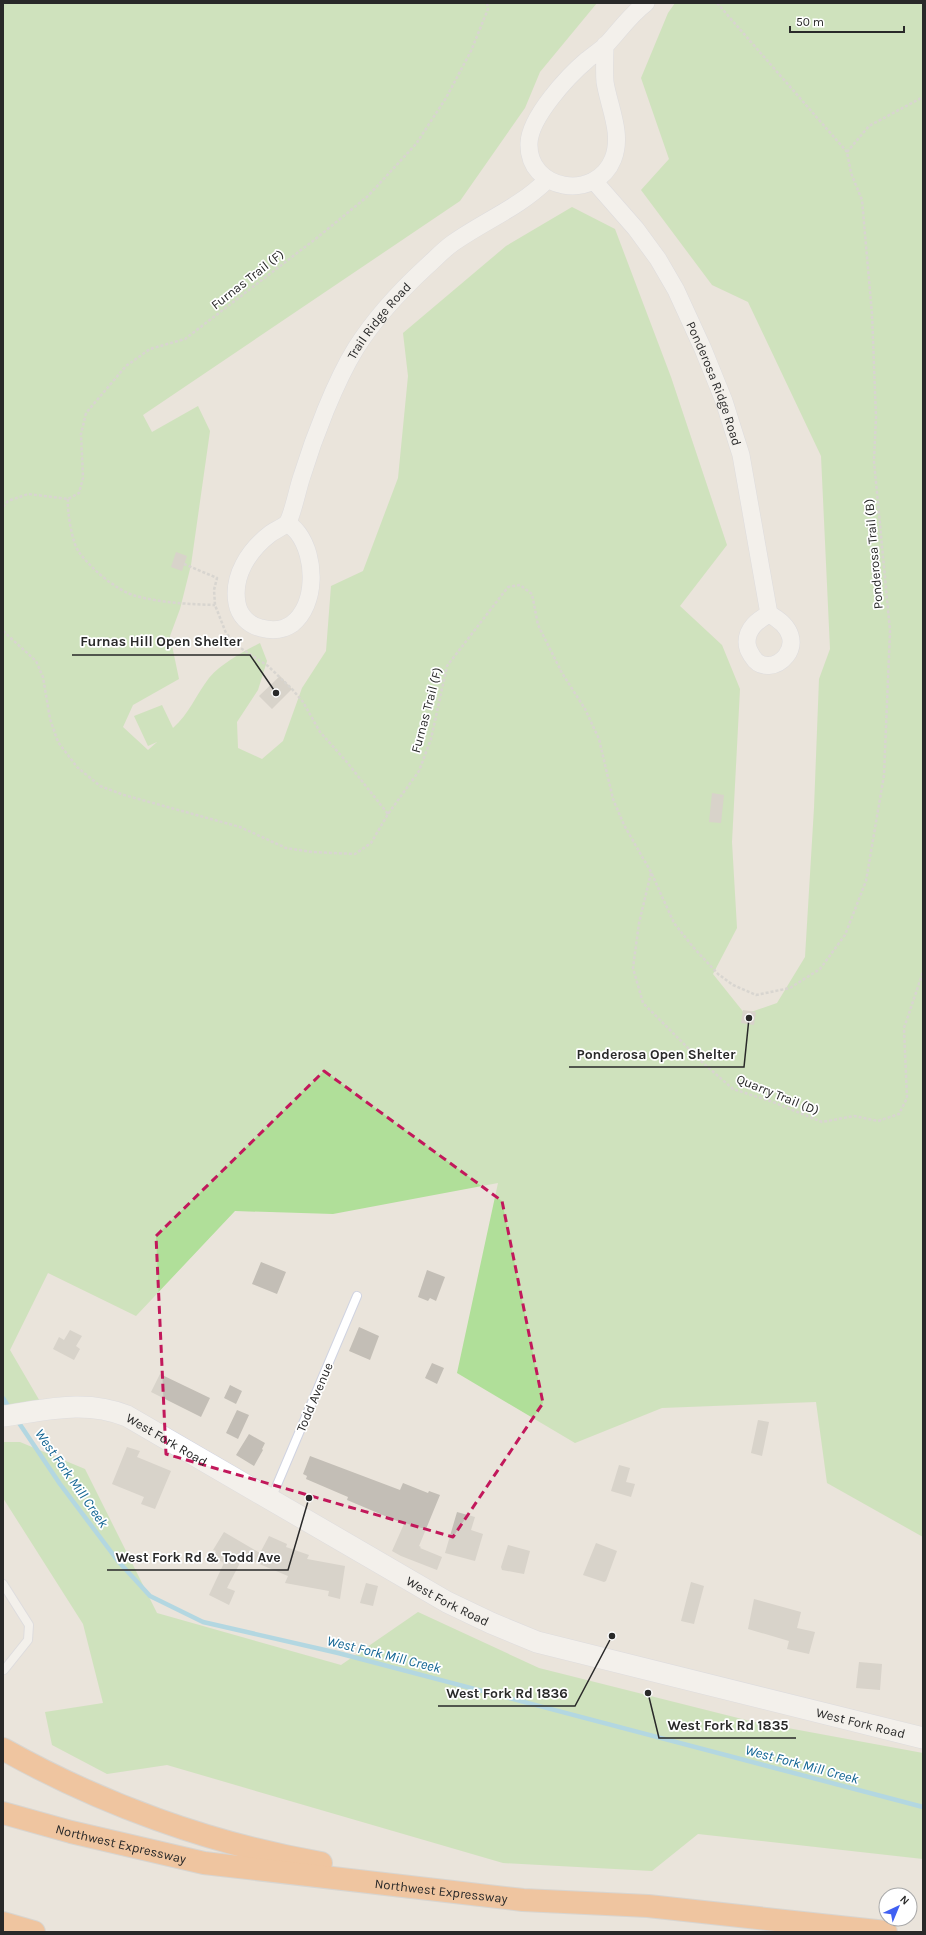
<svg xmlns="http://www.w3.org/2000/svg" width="926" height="1935" viewBox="0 0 926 1935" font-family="Karla,sans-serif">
  <rect width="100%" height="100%" fill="#eae4db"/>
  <path fill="#b0df99" d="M 3,3 L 597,3 L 540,72 L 525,108 L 460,201 L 143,415 L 152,432 L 198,406 L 210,431 L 191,565 L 180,609 L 170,636 L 179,679 L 133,705 L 123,727 L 148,750 L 157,742 L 148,746 L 134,716 L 162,705 L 173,728 C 189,714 196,695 209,678 C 222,663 243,652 260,643 L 267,661 L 258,690 L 237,722 L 238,748 L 262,759 L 283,741 L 302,688 L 326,651 L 331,586 L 363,571 L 398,478 L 408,376 L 403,333 L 506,246 L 572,207 L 615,229 L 671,377 L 727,545 L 680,606 L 722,645 L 740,689 L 732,842 L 737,928 L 713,974 L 745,1014 L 777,1003 L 805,957 L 814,808 L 819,679 L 830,649 L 821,456 L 748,302 L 712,285 L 641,190 L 669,159 L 641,78 L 668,13 L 675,3 L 923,3 L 923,1537 L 827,1483 L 816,1402 L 662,1408 L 575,1443 L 457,1373 L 498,1183 L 333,1214 L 235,1211 L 136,1316 L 48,1273 L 10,1350 L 45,1410 L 3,1416 Z
    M 3,1442 L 20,1442 L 85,1469 L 157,1613 L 341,1665 L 418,1612 L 539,1668 L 750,1721 L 923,1753 L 923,1859 L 698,1834 L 652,1871 L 503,1863 L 167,1765 L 107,1774 L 52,1745 L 45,1712 L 103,1703 L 83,1624 L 3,1498 Z"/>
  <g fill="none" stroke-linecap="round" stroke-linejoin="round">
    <path stroke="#71c8e9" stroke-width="4.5" d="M 3,1398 L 10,1409
      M 17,1420 L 60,1484 L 118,1561 L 150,1596 L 203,1622 L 338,1653 L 923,1807"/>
  </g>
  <path fill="#c3beb6" d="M 176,552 L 187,556 L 182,571 L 171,567 Z
    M 280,676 L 292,689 L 272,709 L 259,696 Z
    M 712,793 L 724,795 L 721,823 L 709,822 Z
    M 743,1010 L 756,1012 L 754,1025 L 741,1023 Z
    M 261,1262 L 286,1272 L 277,1294 L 252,1284 Z
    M 427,1270 L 445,1277 L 436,1301 L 430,1298 L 428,1301 L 418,1297 Z
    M 359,1327 L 379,1336 L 370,1360 L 349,1351 Z
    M 70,1330 L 82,1336 L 76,1346 L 80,1349 L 74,1360 L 53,1349 L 59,1337 L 64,1340 Z
    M 432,1363 L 444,1368 L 437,1384 L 425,1378 Z
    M 160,1374 L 210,1398 L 201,1417 L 151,1392 Z
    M 230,1385 L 242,1391 L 236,1404 L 224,1398 Z
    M 237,1410 L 249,1415 L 238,1439 L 226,1433 Z
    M 758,1420 L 769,1422 L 762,1456 L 751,1453 Z
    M 249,1434 L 265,1443 L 262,1449 L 263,1450 L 254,1466 L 236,1455 Z
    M 127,1447 L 140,1451 L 137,1457 L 171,1471 L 155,1509 L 141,1504 L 144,1497 L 112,1484 Z
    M 310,1456 L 400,1490 L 403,1483 L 428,1493 L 429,1491 L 440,1495 L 419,1546 L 421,1547 L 420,1548 L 442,1557 L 437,1570 L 401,1556 L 392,1551 L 404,1524 L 347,1500 L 348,1497 L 306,1479 L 307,1476 L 303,1474 Z
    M 619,1465 L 630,1468 L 626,1482 L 635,1484 L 631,1497 L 611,1491 Z
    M 457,1512 L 475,1517 L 471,1530 L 483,1534 L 475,1561 L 445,1553 Z
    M 224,1532 L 260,1553 L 269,1536 L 287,1544 L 286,1547 L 309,1555 L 307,1559 L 345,1566 L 340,1599 L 328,1596 L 329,1591 L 285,1583 L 288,1576 L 243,1557 L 227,1588 L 235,1591 L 229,1605 L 209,1595 L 224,1563 L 213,1557 L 216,1551 L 213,1550 Z
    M 596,1543 L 617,1551 L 606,1581 L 604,1582 L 583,1575 Z
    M 508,1545 L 530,1551 L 524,1574 L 502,1570 L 501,1567 Z
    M 691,1582 L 704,1586 L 694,1624 L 681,1621 Z
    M 366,1583 L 378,1586 L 373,1606 L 360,1603 Z
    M 754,1599 L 801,1612 L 797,1628 L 815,1632 L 809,1654 L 787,1649 L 789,1641 L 748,1629 Z
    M 859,1662 L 882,1664 L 880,1690 L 856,1688 Z"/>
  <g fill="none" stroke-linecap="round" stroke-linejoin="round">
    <g stroke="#d0d3e1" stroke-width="10">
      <path id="service" d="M 271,1499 L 357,1296
        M 3,1584 L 29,1625 L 28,1640 L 4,1670"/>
    </g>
    <g stroke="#d0d3e1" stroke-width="18">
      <g id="minor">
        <path d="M 605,45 C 605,57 604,70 605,82 C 609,107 623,134 613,159 C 596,202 527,191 529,143 C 530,117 568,76 587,60 C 593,55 601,50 606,45 C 620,30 630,15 646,3"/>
        <path id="s1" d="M 594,181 L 636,229 L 658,259 L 676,290 L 703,349 L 724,401 L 741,455 L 769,614"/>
        <path id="s2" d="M 288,523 C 291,526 295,529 298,533 C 316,557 317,604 292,624 C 282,631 272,631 261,628 C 248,625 239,615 237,603 C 232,576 249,550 270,534 C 275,530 284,527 288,522 C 293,513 298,487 302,476 C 314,437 335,382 356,348 C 375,318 400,291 426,267 C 435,259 443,250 453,243 C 484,221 520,207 547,180"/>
        <path d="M 769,614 C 820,641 769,685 752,656 C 749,651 747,648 747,642 C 747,628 758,620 769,614 Z"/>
      </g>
    </g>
    <g stroke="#d0d3e1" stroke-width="22">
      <g id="tertiary">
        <path id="s3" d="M 3,1416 C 46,1410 85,1399 127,1416 L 447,1602 L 491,1623 L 537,1642 L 923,1738"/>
      </g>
    </g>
    <g stroke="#c3c3c3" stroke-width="24">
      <g id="motorway">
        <path d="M 3,1749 C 101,1804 211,1844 321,1863"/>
        <path id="s4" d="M 3,1813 L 71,1832 L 204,1863 L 523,1900 L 648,1906 L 886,1932"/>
        <path d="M 3,1923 L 34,1932"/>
      </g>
    </g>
    <path stroke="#c3c3c3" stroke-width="2.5" stroke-dasharray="3 2" stroke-linecap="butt" d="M 717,3 L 847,152
      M 68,499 C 67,511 72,543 79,552 C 90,568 117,591 136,596 C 162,603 188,604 215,605
      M 3,507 L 8,501 L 28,494 L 68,499 L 79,493 L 83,478 L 81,434 L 86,413 L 126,366 L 150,349 L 185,339 L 318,237 L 368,196 L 416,144 L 446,98 L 471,51 L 488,9 L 487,3
      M 184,564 L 217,578 L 214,590 L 215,605 L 226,633 L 236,645 L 268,666 L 292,689 L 303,702 L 320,732 L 346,761 L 388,814
      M 3,631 L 36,661 L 43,677 L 50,719 L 58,742 L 77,767 L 100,786 L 124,795 L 240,827 L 286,848 L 312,852 L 355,854 L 371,843 L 388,814 L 419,771 L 431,739 L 447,666 L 508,587 L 520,585 L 532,594 L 538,625 L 562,673 L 585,709 L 599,739 L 613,799 L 624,825 L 651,872 L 674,923 L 693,947 L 718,974 L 733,985 L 756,995 L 790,988 L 820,969 L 845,935 L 866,881 L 884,775 L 890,631 L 874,461 L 876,417 L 872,314 L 862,200 L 851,173 L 847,152 L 869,126 L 923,97
      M 651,873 L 639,923 L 633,968 L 643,1003 L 703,1063 L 733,1089 L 773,1102 L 822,1122 L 854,1116 L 878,1121 L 899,1114 L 907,1098 L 904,1028 L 923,972"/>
    <use href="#service" stroke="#fff" stroke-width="8"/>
    <use href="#minor" stroke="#fff" stroke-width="17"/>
    <use href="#tertiary" stroke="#fff" stroke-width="21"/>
    <use href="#motorway" stroke="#f79f59" stroke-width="22"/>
  </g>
  <path d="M0 0H926V1935H0ZM 324,1071 L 502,1201 L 543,1403 L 453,1537 L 166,1454 L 156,1236 Z" fill="#eae4db" fill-opacity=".55" fill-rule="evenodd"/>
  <path fill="none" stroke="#c2185b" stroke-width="3" stroke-dasharray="8 5" stroke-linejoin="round" d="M 324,1071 L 502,1201 L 543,1403 L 453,1537 L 166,1454 L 156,1236 Z"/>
  <g text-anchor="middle" stroke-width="3.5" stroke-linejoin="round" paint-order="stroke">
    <g font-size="13" fill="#292929" stroke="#fff">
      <text transform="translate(247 279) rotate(-38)" y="5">Furnas Trail (F)</text>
      <text dy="5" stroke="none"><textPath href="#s2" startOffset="507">Trail Ridge Road</textPath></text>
      <text dy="5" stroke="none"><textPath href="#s1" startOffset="238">Ponderosa Ridge Road</textPath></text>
      <text transform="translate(873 554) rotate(-95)" y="5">Ponderosa Trail (B)</text>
      <text transform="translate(426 710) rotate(-75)" y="5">Furnas Trail (F)</text>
      <text transform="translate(778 1094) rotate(22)" y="5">Quarry Trail (D)</text>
      <text transform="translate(314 1397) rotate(-67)" y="5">Todd Avenue</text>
      <text dy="5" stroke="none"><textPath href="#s3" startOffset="172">West Fork Road</textPath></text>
      <text dy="5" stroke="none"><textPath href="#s3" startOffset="496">West Fork Road</textPath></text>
      <text dy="5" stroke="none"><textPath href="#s3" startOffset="928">West Fork Road</textPath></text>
      <text dy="5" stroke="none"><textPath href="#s4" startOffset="122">Northwest Expressway</textPath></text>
      <text dy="5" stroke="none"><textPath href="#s4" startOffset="446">Northwest Expressway</textPath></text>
    </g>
    <g font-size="14" font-style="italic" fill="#136593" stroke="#fff">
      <text transform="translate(72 1478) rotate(55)" y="5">West Fork Mill Creek</text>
      <text transform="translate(384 1654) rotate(14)" y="5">West Fork Mill Creek</text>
      <text transform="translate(802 1764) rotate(15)" y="5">West Fork Mill Creek</text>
    </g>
  </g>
  <path fill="none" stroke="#292929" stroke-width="1.5" d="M276 693L250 655H72M749 1018L744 1067H569M309 1498L288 1570H107M612 1636L575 1706H438M648 1693L659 1738H796"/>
  <g fill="#292929" stroke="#fff" stroke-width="1.5">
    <circle cx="276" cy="693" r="4"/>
    <circle cx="749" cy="1018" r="4"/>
    <circle cx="309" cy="1498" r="4"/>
    <circle cx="612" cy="1636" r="4"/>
    <circle cx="648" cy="1693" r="4"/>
  </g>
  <g font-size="14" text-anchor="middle" font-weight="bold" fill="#292929" stroke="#fff" stroke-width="3.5" stroke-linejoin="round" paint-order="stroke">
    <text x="161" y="646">Furnas Hill Open Shelter</text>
    <text x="656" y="1059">Ponderosa Open Shelter</text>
    <text x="198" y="1562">West Fork Rd &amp; Todd Ave</text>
    <text x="507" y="1698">West Fork Rd 1836</text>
    <text x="728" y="1730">West Fork Rd 1835</text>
  </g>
  <rect width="926" height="1935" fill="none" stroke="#292929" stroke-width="8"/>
  <g transform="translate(898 1907) rotate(44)"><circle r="19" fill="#ffffff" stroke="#a9a9a9"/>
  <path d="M0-3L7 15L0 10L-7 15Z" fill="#4060f2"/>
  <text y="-6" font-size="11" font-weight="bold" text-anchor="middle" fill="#292929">N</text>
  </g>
  <path d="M790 26v6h114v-6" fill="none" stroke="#292929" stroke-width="2"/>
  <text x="796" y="26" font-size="12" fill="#292929" stroke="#ffffff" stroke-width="3" paint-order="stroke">50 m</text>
</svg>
